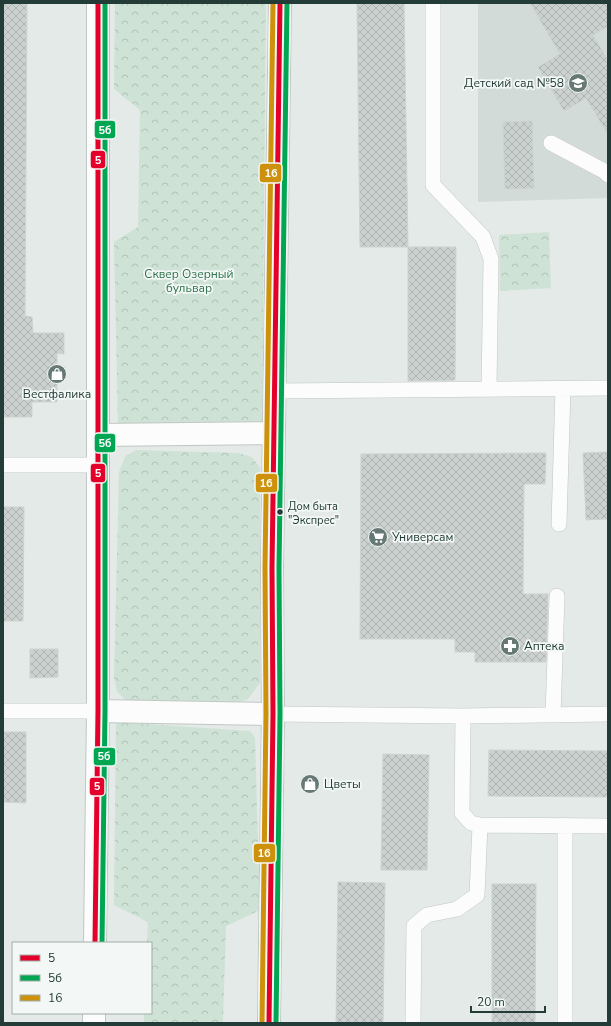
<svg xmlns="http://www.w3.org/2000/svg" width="611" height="1026" viewBox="0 0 611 1026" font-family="'Nunito Sans',sans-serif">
  <defs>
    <pattern id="forest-crowns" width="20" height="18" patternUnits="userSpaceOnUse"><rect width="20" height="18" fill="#cee2d5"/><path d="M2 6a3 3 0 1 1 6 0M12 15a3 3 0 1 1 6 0" fill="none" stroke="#b1c3b7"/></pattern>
    <pattern id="building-cross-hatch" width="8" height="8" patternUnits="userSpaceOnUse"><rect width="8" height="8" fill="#cbd1cf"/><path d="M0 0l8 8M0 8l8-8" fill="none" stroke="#aeb4b2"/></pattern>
  </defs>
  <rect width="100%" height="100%" fill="#e4eae7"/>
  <path fill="#d2dbd7" d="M 478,3 L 608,3 L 608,198 L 478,202 Z"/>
  <path fill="url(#forest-crowns)" d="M 115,3 L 266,3 L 262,421 L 118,425 L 114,242 L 138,227 L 140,110 L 114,89 Z
    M 549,232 L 551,288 L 500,291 L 499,235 Z
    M 136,450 L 238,453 L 252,457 L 260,468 L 260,683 L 247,700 L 232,703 L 127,701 L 117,692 L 114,678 L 119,472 L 125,457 Z
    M 116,722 L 250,731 L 255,738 L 260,910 L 226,926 L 223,1023 L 144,1023 L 144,1013 L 151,1013 L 151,943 L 147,943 L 148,922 L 114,905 Z"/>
  <path fill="url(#building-cross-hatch)" stroke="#cdd3d0" d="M 3,3 L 27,3 L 25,316 L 32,317 L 33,333 L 64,333 L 64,354 L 57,353 L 57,402 L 32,402 L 32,417 L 3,417 Z
    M 357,3 L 404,3 L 408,247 L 360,247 Z
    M 530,3 L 608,3 L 608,26 L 593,35 L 608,60 L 608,135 L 586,98 L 564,111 L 538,67 L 560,54 Z
    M 532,121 L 534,188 L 505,189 L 503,122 Z
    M 408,247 L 456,247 L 455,380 L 408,381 Z
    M 608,452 L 608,519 L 586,520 L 583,453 Z
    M 546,453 L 545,484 L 524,484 L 523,594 L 548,594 L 546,662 L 475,662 L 475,652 L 455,652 L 455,639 L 360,639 L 361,454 Z
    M 3,507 L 24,507 L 23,621 L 3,621 Z
    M 30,649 L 58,649 L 58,677 L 30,678 Z
    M 3,732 L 26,732 L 26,803 L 3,802 Z
    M 489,750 L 608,751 L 608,797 L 488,796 Z
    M 383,754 L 429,755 L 427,870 L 381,870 Z
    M 338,882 L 385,883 L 383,1023 L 336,1023 Z
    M 492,884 L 536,884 L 535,1023 L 492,1023 Z"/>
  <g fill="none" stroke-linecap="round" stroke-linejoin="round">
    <g stroke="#c1c7c4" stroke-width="16">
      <path id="service" d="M 433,3 L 433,185 L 483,237 L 491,259 L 489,388
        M 551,143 L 604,171 L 608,175
        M 274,391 L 608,388
        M 3,465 L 98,465
        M 559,524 L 563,389
        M 3,711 L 98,711
        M 273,714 L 463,716 L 462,813 L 471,823 L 480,825 L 608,826
        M 553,715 L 557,596
        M 463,716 L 608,714
        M 413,1023 L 414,926 L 427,915 L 457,909 L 477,895 L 480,825
        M 565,1023 L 565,825"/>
    </g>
    <g stroke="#c1c7c4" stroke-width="24">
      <path id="tertiary" d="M 98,435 L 274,433
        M 98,711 L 273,714
        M 95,943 L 98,711 L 98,3
        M 94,1023 L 94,1013
        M 269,1023 L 273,714 L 272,568 L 280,3"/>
    </g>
    <use href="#service" stroke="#fbfcfb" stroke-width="15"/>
    <use href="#tertiary" stroke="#fbfcfb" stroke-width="22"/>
    <g stroke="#f3f8f6" stroke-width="8">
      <path id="bus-1" d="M 95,943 L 98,711 L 98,3
        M 269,1023 L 273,714 L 272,568 L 280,3"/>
    </g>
    <g stroke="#f3f8f6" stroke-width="8">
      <path id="bus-2" d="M 102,943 L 105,711 L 105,3
        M 276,1023 L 280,714 L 279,568 L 287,3"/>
    </g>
    <g stroke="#f3f8f6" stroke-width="8">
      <path id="bus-3" d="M 262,1023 L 266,714 L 265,568 L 273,3"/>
    </g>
    <use href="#bus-1" stroke="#e4002b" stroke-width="5"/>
    <use href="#bus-2" stroke="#00a651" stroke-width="5"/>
    <use href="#bus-3" stroke="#cd910b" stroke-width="5"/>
  </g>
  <defs>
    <g id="school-disc" transform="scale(1)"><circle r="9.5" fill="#677975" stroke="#f3f8f6"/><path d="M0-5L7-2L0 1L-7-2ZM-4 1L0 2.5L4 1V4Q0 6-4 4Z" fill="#fff"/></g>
    <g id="shop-disc" transform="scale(1)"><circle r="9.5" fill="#677975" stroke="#f3f8f6"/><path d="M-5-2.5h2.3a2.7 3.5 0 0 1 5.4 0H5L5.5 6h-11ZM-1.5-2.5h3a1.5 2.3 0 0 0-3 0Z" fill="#fff"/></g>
    <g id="supermarket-disc" transform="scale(1)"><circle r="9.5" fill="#677975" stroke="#f3f8f6"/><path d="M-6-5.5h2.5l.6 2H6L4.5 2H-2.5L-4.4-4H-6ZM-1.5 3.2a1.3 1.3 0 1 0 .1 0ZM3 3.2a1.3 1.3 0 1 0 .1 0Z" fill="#fff"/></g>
    <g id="pharmacy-disc" transform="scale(1)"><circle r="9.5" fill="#677975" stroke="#f3f8f6"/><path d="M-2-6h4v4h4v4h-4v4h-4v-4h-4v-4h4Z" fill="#fff"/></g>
  </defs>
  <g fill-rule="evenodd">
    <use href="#school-disc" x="578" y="83"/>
    <use href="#shop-disc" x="57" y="374"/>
    <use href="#supermarket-disc" x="378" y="537"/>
    <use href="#pharmacy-disc" x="510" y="646"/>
    <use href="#shop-disc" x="310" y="784"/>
  </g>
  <circle fill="#233c37" stroke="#f3f8f6" stroke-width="1.5" cx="280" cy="512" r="3.5"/>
  <g text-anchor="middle" stroke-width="3.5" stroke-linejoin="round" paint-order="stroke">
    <g font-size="11" fill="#233c37" stroke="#f3f8f6" text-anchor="start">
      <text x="288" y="510">Дом быта<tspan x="288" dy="14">"Экспрес"</tspan></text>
    </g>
    <g font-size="12" fill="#233c37" stroke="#f3f8f6" text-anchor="start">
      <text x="564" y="87" text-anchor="end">Детский сад №58</text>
      <text x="57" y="398" text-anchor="middle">Вестфалика</text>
      <text x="392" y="541">Универсам</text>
      <text x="524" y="650">Аптека</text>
      <text x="324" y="788">Цветы</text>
    </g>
    <g font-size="12" fill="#2e724b" stroke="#f3f8f6">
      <text x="189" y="278">Сквер Озерный<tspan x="189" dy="14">бульвар</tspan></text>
    </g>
  </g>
  <g stroke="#f3f8f6" stroke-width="1.5">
    <rect x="94" y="120" width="22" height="19" rx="4" fill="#00a651"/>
    <rect x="90" y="150" width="16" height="19" rx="4" fill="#e4002b"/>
    <rect x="259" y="163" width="23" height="20" rx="4" fill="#cd910b"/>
    <rect x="94" y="433" width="22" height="20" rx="4" fill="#00a651"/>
    <rect x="90" y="463" width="16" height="20" rx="4" fill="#e4002b"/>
    <rect x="255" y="473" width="23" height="20" rx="4" fill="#cd910b"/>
    <rect x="93" y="747" width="23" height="19" rx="4" fill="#00a651"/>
    <rect x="89" y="777" width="16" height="19" rx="4" fill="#e4002b"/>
    <rect x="253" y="843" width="23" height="20" rx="4" fill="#cd910b"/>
  </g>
  <g font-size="11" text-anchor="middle" font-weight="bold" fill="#fff">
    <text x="105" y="134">5б</text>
    <text x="98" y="164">5</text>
    <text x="271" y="177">16</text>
    <text x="105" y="447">5б</text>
    <text x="98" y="477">5</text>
    <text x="266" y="487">16</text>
    <text x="104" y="760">5б</text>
    <text x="97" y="790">5</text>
    <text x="264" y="857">16</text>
  </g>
  <rect width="611" height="1026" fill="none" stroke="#233c37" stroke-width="8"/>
  <rect x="12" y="942" width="140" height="72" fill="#f3f8f6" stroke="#a0adaa"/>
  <rect x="20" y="955" width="20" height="6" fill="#e4002b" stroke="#a0adaa"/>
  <text x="48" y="962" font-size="12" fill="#233c37">5</text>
  <rect x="20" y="975" width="20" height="6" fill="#00a651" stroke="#a0adaa"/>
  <text x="48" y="982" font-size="12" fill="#233c37">5б</text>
  <rect x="20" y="995" width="20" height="6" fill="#cd910b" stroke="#a0adaa"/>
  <text x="48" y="1002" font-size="12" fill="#233c37">16</text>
  <path d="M471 1006v6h74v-6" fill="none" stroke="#233c37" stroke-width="2"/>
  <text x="477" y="1006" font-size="12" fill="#233c37" stroke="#f3f8f6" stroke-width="3" paint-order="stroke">20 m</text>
</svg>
